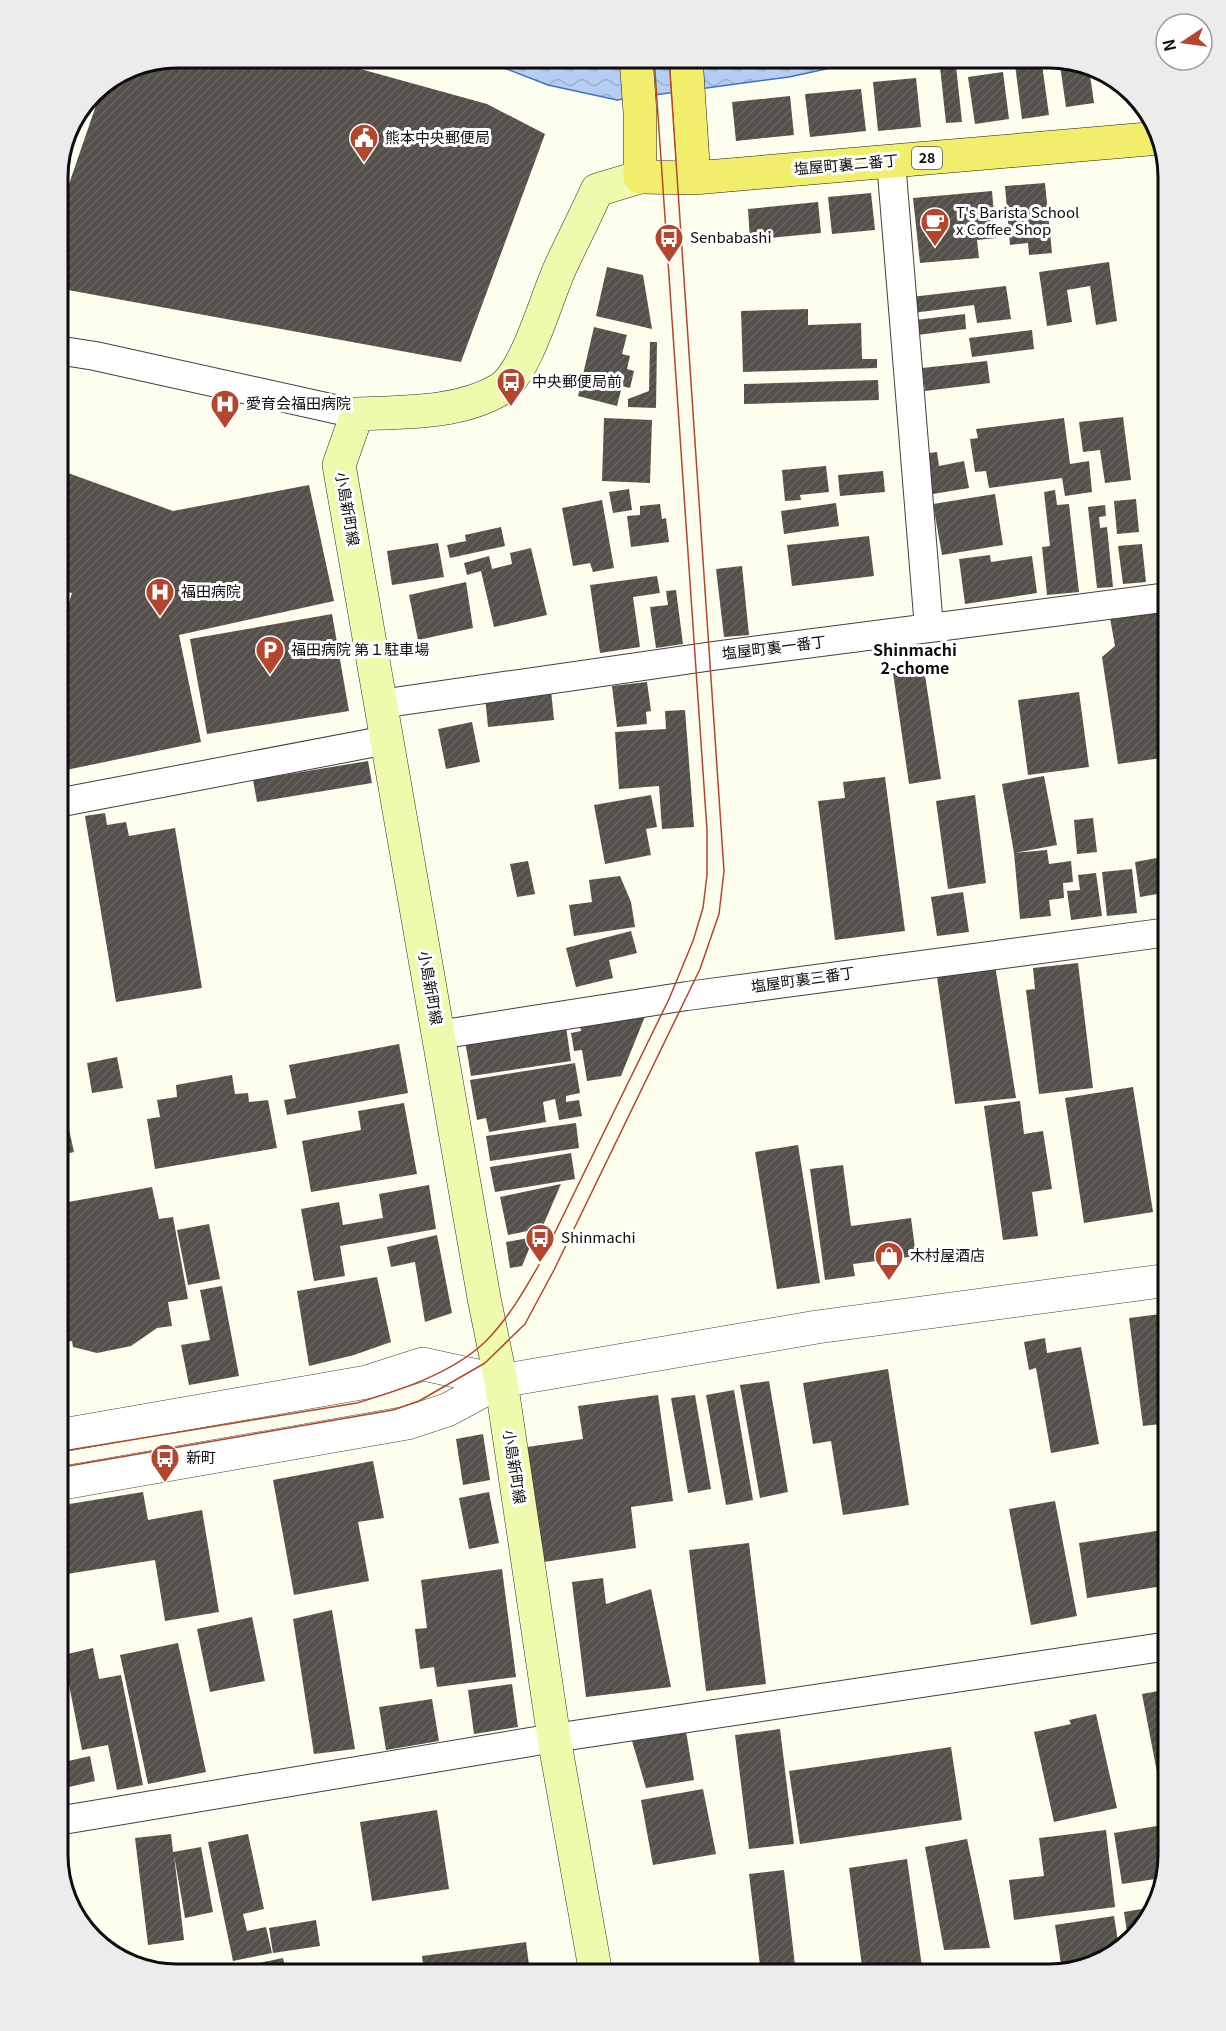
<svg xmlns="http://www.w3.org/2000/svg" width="1226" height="2031" viewBox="0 0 1226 2031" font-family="Georgia,'Noto Sans JP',serif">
  <defs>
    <pattern id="water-waves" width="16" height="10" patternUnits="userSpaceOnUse" patternTransform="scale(1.5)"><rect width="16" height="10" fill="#b5cdf2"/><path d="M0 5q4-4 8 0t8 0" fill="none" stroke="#9aafce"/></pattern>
    <pattern id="building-hatch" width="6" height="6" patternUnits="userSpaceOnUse" patternTransform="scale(1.5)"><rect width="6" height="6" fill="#55504a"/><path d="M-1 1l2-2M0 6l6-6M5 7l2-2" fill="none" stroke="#686460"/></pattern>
  </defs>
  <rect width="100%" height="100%" fill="#fdfeed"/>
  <path fill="url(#water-waves)" stroke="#4171c5" stroke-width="1.5" d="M 476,57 L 881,57 L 789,77 L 617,100 L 548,85 Z"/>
  <path fill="url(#building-hatch)" d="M 177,57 L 317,57 L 487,104 L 545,134 L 461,362 L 57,288 L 57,219 L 103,85 L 131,66 Z
    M 1014,57 L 1041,57 L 1049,115 L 1022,119 Z
    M 1059,58 L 1089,68 L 1094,103 L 1066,107 Z
    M 956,66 L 962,122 L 946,123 L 940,67 Z
    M 1003,72 L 1009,119 L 975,124 L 968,77 Z
    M 916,78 L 921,127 L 878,131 L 873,82 Z
    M 861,89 L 866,131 L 810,137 L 805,94 Z
    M 790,96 L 794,135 L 736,141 L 732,102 Z
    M 1045,183 L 1052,253 L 1029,255 L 1028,243 L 1010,245 L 1005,186 Z
    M 992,191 L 996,238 L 977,240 L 979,258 L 920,263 L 913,198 Z
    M 871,193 L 875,230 L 832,234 L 828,197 Z
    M 818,202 L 821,233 L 750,240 L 748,209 Z
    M 1109,262 L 1117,321 L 1096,325 L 1090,286 L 1067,290 L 1072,322 L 1047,326 L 1039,272 Z
    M 607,267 L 643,275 L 652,329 L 596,316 Z
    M 1006,286 L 1011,319 L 977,323 L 974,305 L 913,313 L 911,297 Z
    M 808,309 L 808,325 L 861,323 L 862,359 L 877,359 L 877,368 L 743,372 L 741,311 Z
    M 965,314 L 966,329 L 917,335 L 915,320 Z
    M 594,327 L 627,335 L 622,354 L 630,356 L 627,369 L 634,371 L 630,388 L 622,386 L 617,406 L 578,396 Z
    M 1032,330 L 1034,349 L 972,357 L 969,338 Z
    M 650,342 L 657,342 L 656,408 L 628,407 L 628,399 L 649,391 Z
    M 987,361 L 990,383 L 925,391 L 922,368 Z
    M 878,380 L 879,400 L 744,404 L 744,384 Z
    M 1123,417 L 1131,480 L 1105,483 L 1100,450 L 1083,452 L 1079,422 Z
    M 604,418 L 652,420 L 650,483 L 602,481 Z
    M 1064,418 L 1070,464 L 1089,461 L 1092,492 L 1065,496 L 1062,478 L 989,488 L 986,471 L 975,472 L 970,439 L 978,438 L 976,429 Z
    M 937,452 L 939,466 L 964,461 L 969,488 L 933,494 L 929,472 L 921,454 Z
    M 826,466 L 829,492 L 800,495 L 801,500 L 785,501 L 782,470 Z
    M 57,469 L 173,511 L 309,485 L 334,601 L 179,635 L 201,742 L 66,770 L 57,718 L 57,640 L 72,593 L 57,590 Z
    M 883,471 L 885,492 L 840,496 L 838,475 Z
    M 629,489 L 632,510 L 613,513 L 609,492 Z
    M 1055,490 L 1057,505 L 1069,504 L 1079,592 L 1047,595 L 1042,547 L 1050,546 L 1044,492 Z
    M 995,494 L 1003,545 L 942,555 L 933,504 Z
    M 1136,499 L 1139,532 L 1117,534 L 1114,501 Z
    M 602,500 L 614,568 L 593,572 L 590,563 L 573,566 L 562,508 Z
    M 836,503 L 839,526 L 784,534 L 781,511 Z
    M 660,504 L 662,519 L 666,518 L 669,542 L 631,547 L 627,516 L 640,515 L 640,506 Z
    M 1105,505 L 1106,516 L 1099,517 L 1100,528 L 1107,527 L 1113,587 L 1097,588 L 1088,507 Z
    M 501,527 L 505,546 L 450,558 L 447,545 L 466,541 L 465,535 Z
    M 869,536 L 874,576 L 792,586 L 787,545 Z
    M 438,543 L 444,577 L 392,585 L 387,551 Z
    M 1142,544 L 1146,582 L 1123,584 L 1118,546 Z
    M 531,548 L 547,615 L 494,627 L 481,571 L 467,575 L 464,563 L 489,556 L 492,569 L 512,564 L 510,553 Z
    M 990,555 L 991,562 L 1032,556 L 1037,593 L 965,604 L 959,559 Z
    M 742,566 L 749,635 L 724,637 L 716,569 Z
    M 657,576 L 660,593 L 633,597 L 640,647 L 600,653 L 590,585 Z
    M 466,582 L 473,628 L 418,640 L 409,595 Z
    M 676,590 L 683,644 L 656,648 L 650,607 L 668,605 L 666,591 Z
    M 1167,610 L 1169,757 L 1118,764 L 1102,657 L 1115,646 L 1110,618 Z
    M 332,614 L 349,711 L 207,734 L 190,639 Z
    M 924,669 L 941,779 L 909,784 L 893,673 Z
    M 647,682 L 651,711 L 646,712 L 647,724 L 617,727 L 612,686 Z
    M 551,690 L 554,720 L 488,727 L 485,697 Z
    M 1079,692 L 1089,767 L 1028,775 L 1018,700 Z
    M 685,710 L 694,827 L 662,829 L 659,786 L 619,789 L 615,732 L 666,729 L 665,711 Z
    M 472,722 L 480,762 L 446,769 L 438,729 Z
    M 368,761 L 372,783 L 257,802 L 253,780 Z
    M 1044,776 L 1057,845 L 1014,853 L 1002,784 Z
    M 885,777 L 905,931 L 835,940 L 818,801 L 845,798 L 843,782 Z
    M 651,795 L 657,827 L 646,829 L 651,855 L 605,864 L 594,805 Z
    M 975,795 L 986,883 L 948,889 L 936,801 Z
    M 105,813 L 107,825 L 126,822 L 129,836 L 175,828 L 202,988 L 116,1002 L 85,816 Z
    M 1093,818 L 1097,852 L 1077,854 L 1074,820 Z
    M 1169,847 L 1169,899 L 1164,900 L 1163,893 L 1140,897 L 1135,862 L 1162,857 L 1161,848 Z
    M 1047,850 L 1049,864 L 1071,861 L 1073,882 L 1063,883 L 1064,898 L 1049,900 L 1051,916 L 1020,919 L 1014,853 Z
    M 528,861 L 535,894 L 517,897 L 510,864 Z
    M 1132,869 L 1137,913 L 1107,916 L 1102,872 Z
    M 1096,873 L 1102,916 L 1071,920 L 1067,891 L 1080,890 L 1078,875 Z
    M 620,876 L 631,902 L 635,927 L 574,936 L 569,905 L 592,902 L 589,880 Z
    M 963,892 L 969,932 L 937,936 L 931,897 Z
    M 631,931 L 637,953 L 609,960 L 613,978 L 576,987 L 566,948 Z
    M 1078,963 L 1093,1088 L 1039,1094 L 1026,990 L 1035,989 L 1033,968 Z
    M 995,965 L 1016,1098 L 955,1104 L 937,977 Z
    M 648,1009 L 621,1076 L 587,1081 L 582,1050 L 574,1051 L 571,1033 L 581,1031 L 579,1020 Z
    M 565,1020 L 571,1061 L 471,1076 L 464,1035 Z
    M 399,1044 L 408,1093 L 287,1115 L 284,1100 L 296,1098 L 289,1065 Z
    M 117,1057 L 123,1088 L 92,1093 L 87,1063 Z
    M 575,1063 L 580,1093 L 566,1096 L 566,1102 L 579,1100 L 582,1116 L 559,1120 L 555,1099 L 543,1102 L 546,1122 L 489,1132 L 486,1118 L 477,1120 L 470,1080 Z
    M 232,1075 L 235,1094 L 248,1093 L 249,1102 L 268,1100 L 277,1148 L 155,1169 L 147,1119 L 160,1117 L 157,1100 L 177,1097 L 176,1085 Z
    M 1133,1087 L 1153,1212 L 1084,1223 L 1065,1098 Z
    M 1020,1101 L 1024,1134 L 1043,1131 L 1052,1189 L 1032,1192 L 1038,1236 L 1003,1240 L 984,1106 Z
    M 404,1103 L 417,1174 L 311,1192 L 302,1141 L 361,1130 L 358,1111 Z
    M 576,1123 L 579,1148 L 490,1161 L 486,1136 Z
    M 68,1125 L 74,1152 L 57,1156 L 57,1127 Z
    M 798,1145 L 820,1283 L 777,1289 L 755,1152 Z
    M 571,1153 L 575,1179 L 495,1192 L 490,1167 Z
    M 843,1165 L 851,1226 L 911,1218 L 916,1256 L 853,1264 L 855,1276 L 825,1280 L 810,1169 Z
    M 561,1184 L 542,1228 L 508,1235 L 500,1197 Z
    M 429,1185 L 436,1229 L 340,1246 L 345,1276 L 314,1281 L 301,1209 L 339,1202 L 343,1225 L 383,1218 L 379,1194 Z
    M 152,1187 L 159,1219 L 173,1217 L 188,1299 L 168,1302 L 172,1326 L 157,1328 L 131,1346 L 97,1353 L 73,1347 L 72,1341 L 57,1343 L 57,1204 Z
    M 209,1224 L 220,1279 L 188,1285 L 177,1230 Z
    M 437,1235 L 452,1313 L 425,1322 L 415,1262 L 391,1267 L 387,1247 Z
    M 534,1237 L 522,1266 L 510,1268 L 506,1242 Z
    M 377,1277 L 391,1342 L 354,1355 L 309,1366 L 297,1291 Z
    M 222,1286 L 239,1376 L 189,1385 L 181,1345 L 210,1340 L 200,1290 Z
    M 1169,1313 L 1169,1423 L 1143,1426 L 1129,1318 Z
    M 1045,1338 L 1047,1353 L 1081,1347 L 1099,1444 L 1051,1453 L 1036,1368 L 1029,1370 L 1024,1342 Z
    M 888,1369 L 909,1505 L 843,1515 L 831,1441 L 813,1444 L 803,1383 Z
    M 769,1381 L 788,1492 L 760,1498 L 740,1385 Z
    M 734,1390 L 753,1500 L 726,1505 L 706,1395 Z
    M 658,1395 L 673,1501 L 631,1507 L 636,1548 L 544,1562 L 527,1447 L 583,1439 L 578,1406 Z
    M 695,1395 L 711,1489 L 688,1493 L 671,1398 Z
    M 483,1434 L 490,1480 L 463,1485 L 456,1439 Z
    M 373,1461 L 384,1518 L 358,1522 L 369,1581 L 294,1595 L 273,1480 Z
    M 143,1492 L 148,1520 L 202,1510 L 219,1612 L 165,1621 L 155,1560 L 67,1574 L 57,1506 Z
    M 489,1492 L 499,1543 L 469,1549 L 459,1498 Z
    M 1055,1501 L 1077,1616 L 1031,1625 L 1009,1509 Z
    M 1169,1529 L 1169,1585 L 1087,1598 L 1079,1543 Z
    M 749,1543 L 766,1684 L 706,1691 L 689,1550 Z
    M 502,1569 L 516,1677 L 437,1687 L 434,1667 L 420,1669 L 415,1629 L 427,1628 L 421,1580 Z
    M 603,1578 L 606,1604 L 651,1589 L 671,1687 L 586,1697 L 572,1582 Z
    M 332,1610 L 355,1749 L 314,1754 L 293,1619 Z
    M 252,1617 L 265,1681 L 210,1692 L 197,1629 Z
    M 178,1643 L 206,1772 L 148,1784 L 120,1655 Z
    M 93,1648 L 99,1679 L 121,1675 L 143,1785 L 117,1790 L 108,1745 L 82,1750 L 63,1655 Z
    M 512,1684 L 518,1727 L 474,1734 L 468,1690 Z
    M 1169,1689 L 1169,1796 L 1162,1798 L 1142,1694 Z
    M 432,1699 L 439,1741 L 386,1750 L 379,1707 Z
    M 1096,1714 L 1117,1808 L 1054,1822 L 1034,1732 L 1071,1724 L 1069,1720 Z
    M 780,1729 L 794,1844 L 749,1849 L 735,1735 Z
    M 686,1731 L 694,1780 L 646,1788 L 632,1741 Z
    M 951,1747 L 962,1820 L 800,1844 L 789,1771 Z
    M 90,1756 L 95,1781 L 69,1787 L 64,1762 Z
    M 703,1789 L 716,1854 L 653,1865 L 641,1800 Z
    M 437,1810 L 449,1889 L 372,1901 L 360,1822 Z
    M 1169,1824 L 1169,1855 L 1162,1878 L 1122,1884 L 1114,1833 Z
    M 1106,1830 L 1115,1907 L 1014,1920 L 1009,1880 L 1044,1876 L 1039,1838 Z
    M 171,1834 L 173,1852 L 201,1847 L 213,1912 L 185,1918 L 174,1855 L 184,1940 L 148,1945 L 135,1838 Z
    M 248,1834 L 264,1909 L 243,1914 L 247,1931 L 266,1927 L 272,1953 L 233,1961 L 208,1842 Z
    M 967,1839 L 990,1948 L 944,1950 L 925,1847 Z
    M 907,1859 L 923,1974 L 863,1974 L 849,1868 Z
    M 784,1870 L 796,1974 L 761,1974 L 749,1874 Z
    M 1153,1907 L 1149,1921 L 1128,1939 L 1124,1912 Z
    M 1114,1916 L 1119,1947 L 1102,1962 L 1062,1971 L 1055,1925 Z
    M 316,1920 L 320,1946 L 273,1953 L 269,1928 Z
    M 526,1942 L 529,1965 L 542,1964 L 543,1974 L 424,1974 L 422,1956 Z
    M 283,1958 L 287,1974 L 251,1974 L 249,1965 Z"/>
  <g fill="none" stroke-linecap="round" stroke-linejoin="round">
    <g stroke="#404040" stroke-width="30">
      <path id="minor" d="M 891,161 L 929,628
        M 57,350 L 95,356 L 357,414
        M 380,704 L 713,656 L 1169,597
        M 57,803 L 387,740
        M 438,1035 L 687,996 L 1169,932
        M 57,1821 L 554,1738 L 1169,1646"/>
    </g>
    <g stroke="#404040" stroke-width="34">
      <path id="tertiary" d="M 57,1436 L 367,1382 L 423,1364 L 501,1381
        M 57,1484 L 407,1423 L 447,1410 L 501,1381 L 817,1327 L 1169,1280"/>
    </g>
    <g stroke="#2f2f2f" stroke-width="34">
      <path id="secondary" d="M 596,1974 L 554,1738 L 501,1381 L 484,1298 L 339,465 L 357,414 C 402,412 458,414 499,390 C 527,373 546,298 560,268 C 572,242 585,217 597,190 L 640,177"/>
    </g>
    <g stroke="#1e1e1e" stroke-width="34">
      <path id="primary" d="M 636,57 L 640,113 L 640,177 L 694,178 L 1160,138
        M 686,57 L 694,178"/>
    </g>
    <use href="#minor" stroke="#fff" stroke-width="28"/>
    <use href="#tertiary" stroke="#fff" stroke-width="33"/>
    <use href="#secondary" stroke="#f0faac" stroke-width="33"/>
    <use href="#primary" stroke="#f0ee6b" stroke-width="33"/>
    <path stroke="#b4462d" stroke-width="1.5" d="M 57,1452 L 357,1403 C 400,1390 451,1374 485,1342 C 508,1319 524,1291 540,1263 L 669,999 L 693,941 L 703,908 L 707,875 L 707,830 L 654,57
      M 57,1468 L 393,1410 L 419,1401 L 485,1363 L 525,1324 L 554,1270 L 700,969 L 719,914 L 724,871 L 669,57"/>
  </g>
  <defs>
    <g id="civic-pin" transform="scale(1.5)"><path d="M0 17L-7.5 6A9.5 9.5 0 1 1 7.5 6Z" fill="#b4462d" stroke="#fff"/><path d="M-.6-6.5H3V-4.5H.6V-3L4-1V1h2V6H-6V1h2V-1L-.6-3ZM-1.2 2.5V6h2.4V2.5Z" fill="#fff"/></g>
    <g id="cafe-pin" transform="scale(1.5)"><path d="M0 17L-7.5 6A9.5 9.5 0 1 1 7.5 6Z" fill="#b4462d" stroke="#fff"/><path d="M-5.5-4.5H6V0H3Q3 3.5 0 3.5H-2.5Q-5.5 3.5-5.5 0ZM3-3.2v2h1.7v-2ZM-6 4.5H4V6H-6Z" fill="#fff"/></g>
    <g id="bus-pin" transform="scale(1.5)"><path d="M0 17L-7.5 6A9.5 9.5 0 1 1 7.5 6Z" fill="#b4462d" stroke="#fff"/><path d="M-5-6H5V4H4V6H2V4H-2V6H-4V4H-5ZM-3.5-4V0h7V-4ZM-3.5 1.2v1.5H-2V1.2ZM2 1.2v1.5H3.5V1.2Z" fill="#fff"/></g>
    <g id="hospital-pin" transform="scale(1.5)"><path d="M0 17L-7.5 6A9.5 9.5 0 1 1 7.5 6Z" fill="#b4462d" stroke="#fff"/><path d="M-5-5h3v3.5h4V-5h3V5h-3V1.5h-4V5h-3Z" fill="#fff"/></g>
    <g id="parking-pin" transform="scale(1.5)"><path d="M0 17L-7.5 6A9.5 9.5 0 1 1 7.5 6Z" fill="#b4462d" stroke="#fff"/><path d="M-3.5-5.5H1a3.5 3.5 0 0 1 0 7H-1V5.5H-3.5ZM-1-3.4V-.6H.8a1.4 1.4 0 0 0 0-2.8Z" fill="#fff"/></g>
    <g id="shop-pin" transform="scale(1.5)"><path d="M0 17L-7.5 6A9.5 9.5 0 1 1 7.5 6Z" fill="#b4462d" stroke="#fff"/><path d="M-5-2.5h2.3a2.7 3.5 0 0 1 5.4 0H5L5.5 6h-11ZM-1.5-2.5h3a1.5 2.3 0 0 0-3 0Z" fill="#fff"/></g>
  </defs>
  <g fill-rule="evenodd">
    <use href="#civic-pin" x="364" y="138"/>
    <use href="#cafe-pin" x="935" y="222"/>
    <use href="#bus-pin" x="669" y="238"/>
    <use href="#bus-pin" x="511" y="382"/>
    <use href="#hospital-pin" x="225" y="404"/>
    <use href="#hospital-pin" x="160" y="592"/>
    <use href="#parking-pin" x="270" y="650"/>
    <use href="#bus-pin" x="540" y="1238"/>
    <use href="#shop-pin" x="889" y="1256"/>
    <use href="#bus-pin" x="165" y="1458"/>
  </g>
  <g text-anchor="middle" stroke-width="6" stroke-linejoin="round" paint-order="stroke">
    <rect fill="#fff" stroke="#565656" stroke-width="1.5" x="912" y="147" width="30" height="22" rx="4.5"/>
    <g font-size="14" font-weight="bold" fill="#0d0d0d">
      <text x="927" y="163">28</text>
    </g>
    <g font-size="15" fill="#0d0d0d" stroke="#fff" text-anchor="start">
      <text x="385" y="143">熊本中央郵便局</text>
      <text x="956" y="218">T's Barista School<tspan x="956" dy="17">x Coffee Shop</tspan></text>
      <text x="690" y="243">Senbabashi</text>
      <text x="532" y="387">中央郵便局前</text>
      <text x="246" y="409">愛育会福田病院</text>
      <text x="181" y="597">福田病院</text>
      <text x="291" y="655">福田病院 第１駐車場</text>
      <text x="561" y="1243">Shinmachi</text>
      <text x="910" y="1261">木村屋酒店</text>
      <text x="186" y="1463">新町</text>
    </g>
    <g font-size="15" fill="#0d0d0d" stroke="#fff">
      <text transform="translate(846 165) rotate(-5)" y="5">塩屋町裏二番丁</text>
      <text transform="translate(347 509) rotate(80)" y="5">小島新町線</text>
      <text transform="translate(774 648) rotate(-7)" y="5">塩屋町裏一番丁</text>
      <text transform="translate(803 980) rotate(-8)" y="5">塩屋町裏三番丁</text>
      <text transform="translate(430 988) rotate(80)" y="5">小島新町線</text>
      <text transform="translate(514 1467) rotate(81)" y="5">小島新町線</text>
    </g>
    <g font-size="16" font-weight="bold" fill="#0d0d0d" stroke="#fff">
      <text x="915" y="656">Shinmachi<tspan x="915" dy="18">2-chome</tspan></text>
    </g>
  </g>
  <path d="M0 0H1226V2031H0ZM177 68H1049A109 109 0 0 1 1158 177V1855A109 109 0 0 1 1049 1964H177A109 109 0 0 1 68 1855V177A109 109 0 0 1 177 68Z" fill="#ececec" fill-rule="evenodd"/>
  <path fill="none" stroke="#0d0d0d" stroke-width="3" d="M177 68H1049A109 109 0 0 1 1158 177V1855A109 109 0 0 1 1049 1964H177A109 109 0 0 1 68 1855V177A109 109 0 0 1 177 68Z"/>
  <g transform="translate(1184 42) rotate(257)"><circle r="28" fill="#ffffff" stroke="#9e9e9e" stroke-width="1.5"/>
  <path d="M0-4.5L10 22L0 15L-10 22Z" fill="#b4462d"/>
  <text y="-9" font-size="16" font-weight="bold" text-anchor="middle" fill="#0d0d0d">N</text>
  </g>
</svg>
